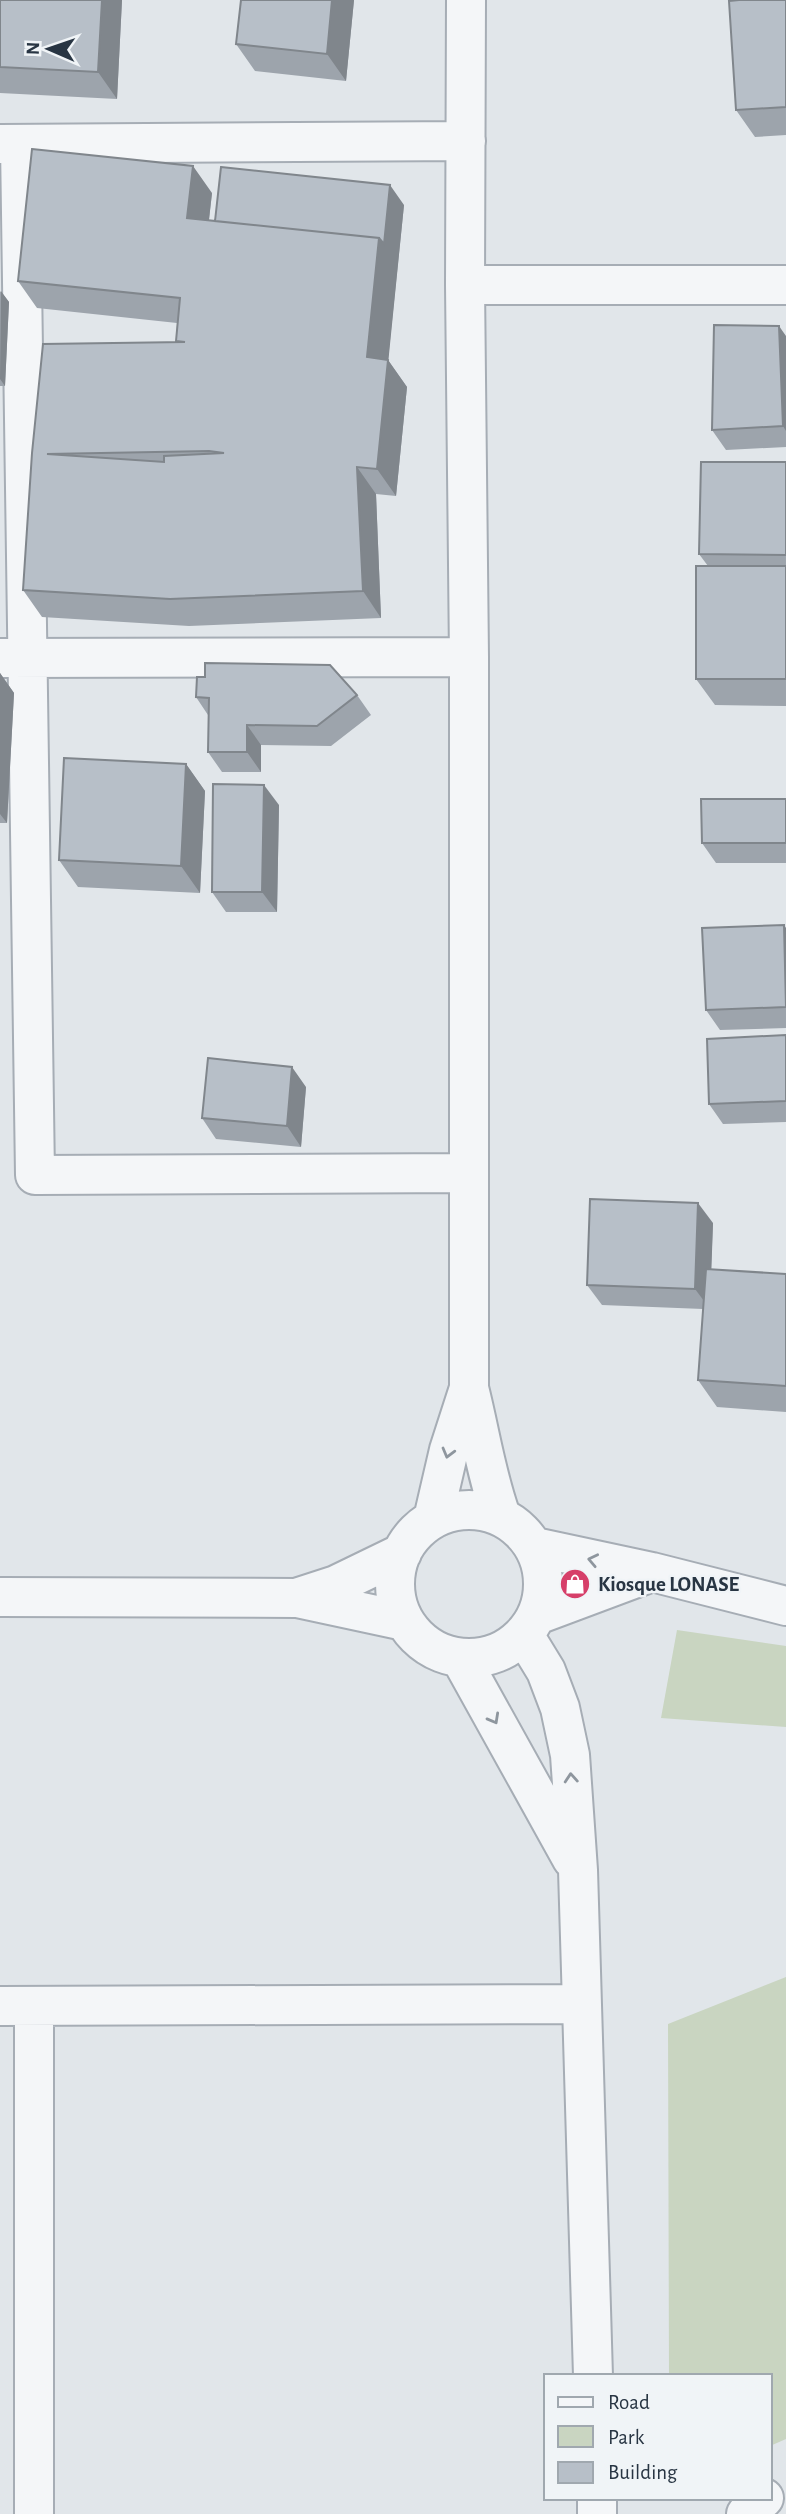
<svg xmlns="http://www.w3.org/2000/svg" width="786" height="2514" viewBox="0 0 786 2514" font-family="'Alegreya Sans',sans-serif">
  <rect width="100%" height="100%" fill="#e1e6ea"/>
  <path fill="#c9d5c1" d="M 677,1630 L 786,1646 L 786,1727 L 661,1718 Z
    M 786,1977 L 786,2439 L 770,2446 L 770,2376 L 669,2376 L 668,2024 Z"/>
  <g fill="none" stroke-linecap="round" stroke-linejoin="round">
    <g stroke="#a6adb5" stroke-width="42">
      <path id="minor" d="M 466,0 L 465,285 L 469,657 L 469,1388 C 480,1431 486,1475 501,1516
        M 0,144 L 466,141
        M 20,144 L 35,1175 L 469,1173
        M 465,285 L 786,285
        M 0,658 L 469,657
        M395 1584a74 74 0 1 1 148 0a74 74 0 1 1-148 0Z
        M 433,1519 L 449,1450 L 469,1388
        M 535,1547 L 652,1572 L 786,1606
        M 0,1597 L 297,1598 L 404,1621
        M 299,1597 L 336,1585 L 402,1553
        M 537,1615 L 652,1572
        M 524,1635 L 546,1671 L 560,1708 L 570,1755 L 578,1870 L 593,2376
        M 461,1659 L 572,1859
        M 0,2006 L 582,2004
        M 597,2498 L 597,2514
        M 34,2514 L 34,2007
        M 746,2514 L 764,2498"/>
    </g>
    <use href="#minor" stroke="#f4f6f8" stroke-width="38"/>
  </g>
  <path fill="#9da4ac" d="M 0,0 L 122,0 L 117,99 L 0,93 Z
    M 241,0 L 354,0 L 346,81 L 255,71 L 236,44 Z
    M 786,0 L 786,135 L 755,137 L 736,110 Z
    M 212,193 L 209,220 L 215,221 L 404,205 L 388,360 L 407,387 L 396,496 L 376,494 L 381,618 L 189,626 L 42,617 L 23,590 L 32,453 L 176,342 L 176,341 L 177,323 L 37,308 L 18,281 Z
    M 0,291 L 9,302 L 5,386 L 0,386 Z
    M 786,336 L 786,447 L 726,450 L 712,430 Z
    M 786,462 L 786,706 L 715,705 L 696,679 L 708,566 L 699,554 Z
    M 0,673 L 14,693 L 7,823 L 0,823 Z
    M 357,695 L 371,715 L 331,746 L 261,745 L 261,772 L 222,772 L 208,752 L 208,715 L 196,697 Z
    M 186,764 L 205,791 L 200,893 L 78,887 L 59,860 Z
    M 786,799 L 786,863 L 716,863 L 702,843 Z
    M 279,805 L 277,912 L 226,912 L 212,892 Z
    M 786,928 L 786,1028 L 720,1030 L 706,1010 Z
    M 786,1035 L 786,1122 L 723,1124 L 709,1104 Z
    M 306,1087 L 301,1147 L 216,1139 L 202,1118 Z
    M 713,1223 L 711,1269 L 786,1274 L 786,1412 L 717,1407 L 698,1380 L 703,1309 L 602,1305 L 587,1285 Z"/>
  <path fill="#80868c" d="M 102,0 L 122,0 L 117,99 L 98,72 Z
    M 332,0 L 354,0 L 346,81 L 327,54 Z
    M 193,166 L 212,193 L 206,245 L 187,218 Z
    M 390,185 L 404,205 L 386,384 L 367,357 L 379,238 Z
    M 1,291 L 9,302 L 5,386 L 0,379 Z
    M 779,326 L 786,336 L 786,431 L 783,426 Z
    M 388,360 L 407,387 L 396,496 L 377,469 Z
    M 357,467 L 376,494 L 381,618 L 363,591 Z
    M 0,673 L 14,693 L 7,823 L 0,814 Z
    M 247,725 L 261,745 L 261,772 L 247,752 Z
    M 186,764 L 205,791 L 200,893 L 181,866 Z
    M 264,785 L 279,805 L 277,912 L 262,892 Z
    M 784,925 L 786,928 L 786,981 Z
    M 292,1067 L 306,1087 L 301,1147 L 287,1126 Z
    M 698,1203 L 713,1223 L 710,1309 L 695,1289 Z"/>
  <path fill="#b7bfc8" stroke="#80868c" stroke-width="2" fill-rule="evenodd" d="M 0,0 L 102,0 L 98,72 L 0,67 Z
    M 241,0 L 332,0 L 327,54 L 236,44 Z
    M 739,0 L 786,0 L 786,107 L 736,110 L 729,1 Z
    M 32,149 L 193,166 L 187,218 L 379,238 L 367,357 L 388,360 L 377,469 L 357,467 L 363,591 L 170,599 L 23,590 L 32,453 L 43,344 L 185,342 L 176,341 L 180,298 L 18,281 ZM 209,451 L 224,453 L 164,456 L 164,462 L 47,454 Z
    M 221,167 L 390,185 L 384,244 L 379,238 L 215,221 Z
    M 714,325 L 779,326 L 783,426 L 712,430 Z
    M 701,462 L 786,462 L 786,555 L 699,554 Z
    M 696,566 L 786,566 L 786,679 L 696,679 Z
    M 205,663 L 330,665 L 357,695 L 317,726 L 247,725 L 247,752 L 208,752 L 209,698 L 196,697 L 197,677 L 205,677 Z
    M 64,758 L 186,764 L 181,866 L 59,860 Z
    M 213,784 L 264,785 L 262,892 L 212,892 Z
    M 701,799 L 786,799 L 786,843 L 702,843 Z
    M 784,925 L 786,1007 L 706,1010 L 702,928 Z
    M 786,1035 L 786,1101 L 709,1104 L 707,1039 Z
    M 208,1058 L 292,1067 L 287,1126 L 202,1118 Z
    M 590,1199 L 698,1203 L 695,1289 L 587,1285 Z
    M 706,1269 L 786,1274 L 786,1386 L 698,1380 Z"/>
  <defs><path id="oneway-chevron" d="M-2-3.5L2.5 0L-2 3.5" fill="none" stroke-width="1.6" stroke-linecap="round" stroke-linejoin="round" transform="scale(1.75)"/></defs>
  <g stroke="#8e969e">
    <use href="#oneway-chevron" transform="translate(448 1453) rotate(105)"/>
    <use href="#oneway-chevron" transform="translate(593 1560) rotate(-168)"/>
    <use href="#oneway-chevron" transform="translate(494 1719) rotate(61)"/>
    <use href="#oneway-chevron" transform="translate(571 1778) rotate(-94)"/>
  </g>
  <defs>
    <g id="shop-disc" transform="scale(1.575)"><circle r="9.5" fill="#d63f69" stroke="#f0f4f7"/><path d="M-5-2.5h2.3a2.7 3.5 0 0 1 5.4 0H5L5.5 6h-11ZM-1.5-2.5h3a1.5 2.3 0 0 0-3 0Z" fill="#fff"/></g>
  </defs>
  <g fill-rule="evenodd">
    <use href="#shop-disc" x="575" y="1584"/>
  </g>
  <g text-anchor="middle" stroke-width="5" stroke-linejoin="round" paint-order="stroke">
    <g font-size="21" font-weight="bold" fill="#283543" stroke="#f0f4f7" text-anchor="start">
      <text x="598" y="1591">Kiosque LONASE</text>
    </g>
  </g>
  <rect x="544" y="2374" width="228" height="126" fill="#f0f4f7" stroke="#a0a8af" stroke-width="2"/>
  <rect x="558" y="2397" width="35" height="10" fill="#f4f6f8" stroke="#a0a8af" stroke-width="2"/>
  <text x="608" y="2409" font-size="21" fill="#283543">Road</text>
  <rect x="558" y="2426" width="35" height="21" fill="#c9d5c1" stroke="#a0a8af" stroke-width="2"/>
  <text x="608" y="2444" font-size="21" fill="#283543">Park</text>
  <rect x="558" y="2462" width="35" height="21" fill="#b7bfc8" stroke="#a0a8af" stroke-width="2"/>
  <text x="608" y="2479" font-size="21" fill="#283543">Building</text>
  <g transform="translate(49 49) rotate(272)" stroke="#f0f4f7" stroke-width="5" paint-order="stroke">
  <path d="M0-5L12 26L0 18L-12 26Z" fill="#283543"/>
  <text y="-10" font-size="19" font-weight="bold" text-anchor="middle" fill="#283543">N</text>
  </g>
</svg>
